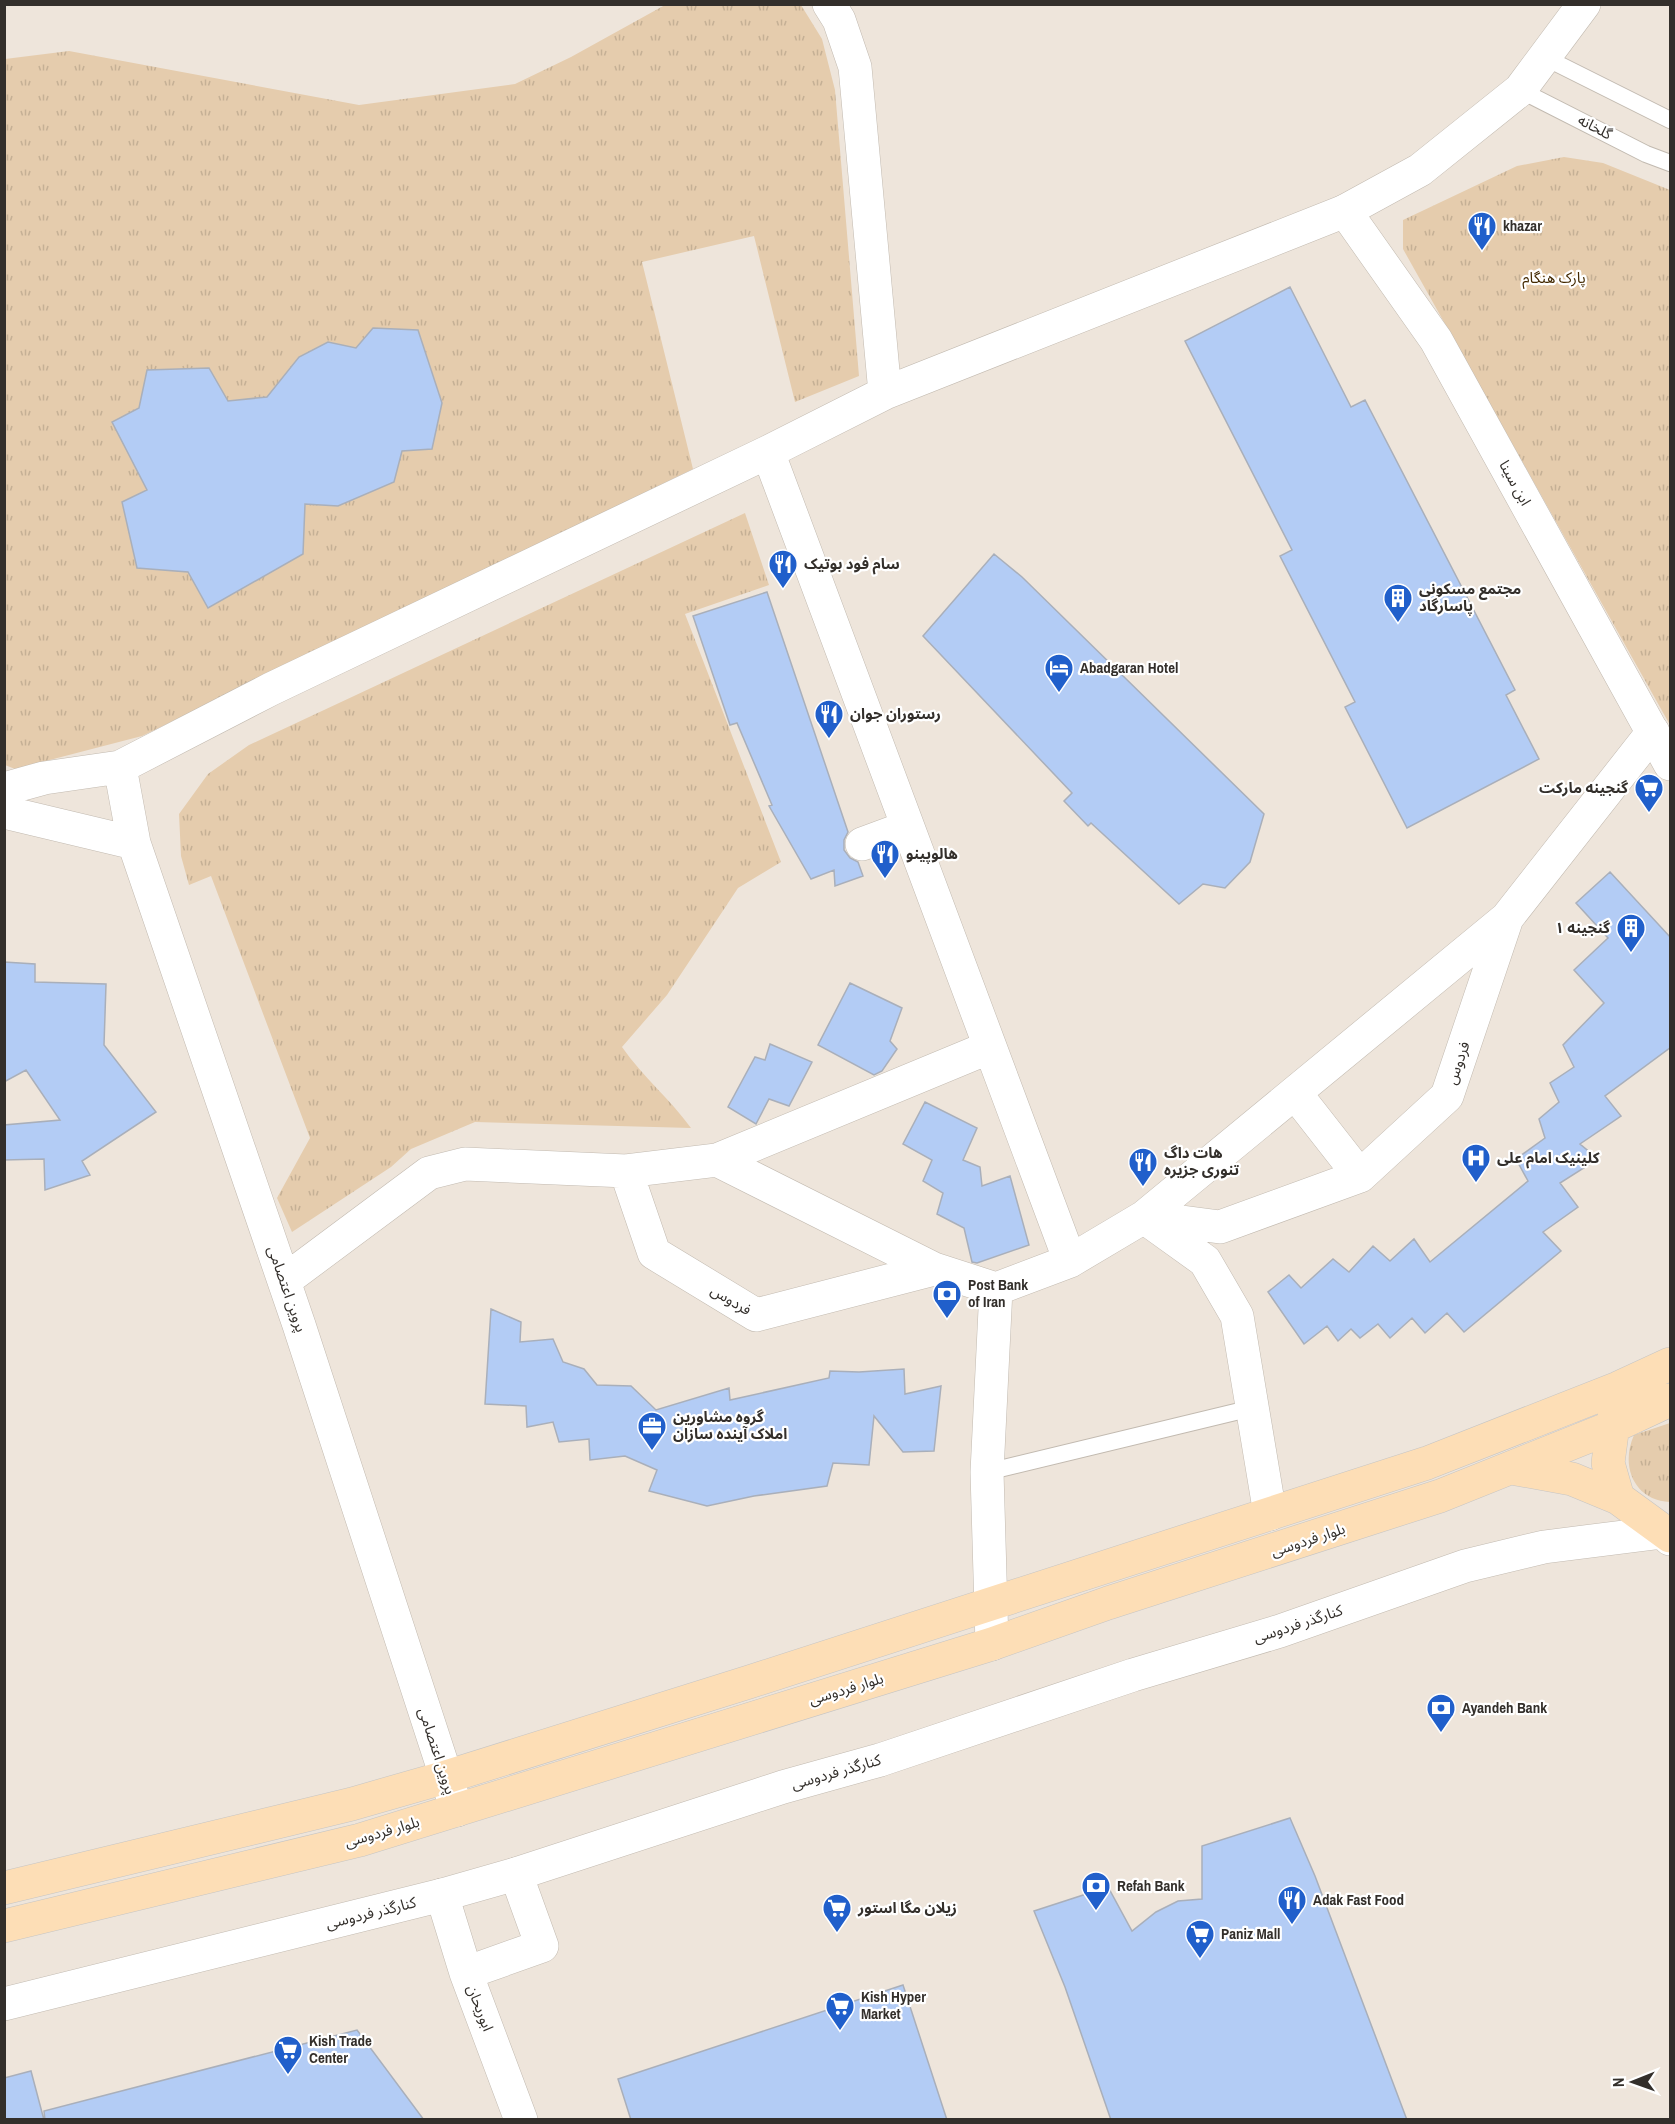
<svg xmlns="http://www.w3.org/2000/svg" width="1675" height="2124" viewBox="0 0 1675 2124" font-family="'Archivo Narrow','Noto Sans Arabic',sans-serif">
  <defs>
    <pattern id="grass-tufts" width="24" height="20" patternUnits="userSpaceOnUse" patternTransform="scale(1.5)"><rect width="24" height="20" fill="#e5ccad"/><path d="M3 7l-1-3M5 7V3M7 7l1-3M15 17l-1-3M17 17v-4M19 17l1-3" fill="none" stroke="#c5b095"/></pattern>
  </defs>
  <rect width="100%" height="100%" fill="#eee5db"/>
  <path fill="url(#grass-tufts)" d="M 665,5 L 801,5 L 822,39 L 835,90 L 859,376 L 795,402 L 754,236 L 642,262 L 693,469 L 142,736 L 15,769 L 5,765 L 5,59 L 69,51 L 359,105 L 515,84 L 571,57 Z
    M 1564,157 L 1603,163 L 1670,190 L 1670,725 L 1403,249 L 1403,220 L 1517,166 Z
    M 745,513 L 769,585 L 685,614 L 781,862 L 738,888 L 667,995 L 622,1047 C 643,1077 670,1099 691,1128 L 475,1122 L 411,1149 L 391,1167 L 292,1232 L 277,1198 L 310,1138 L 211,876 L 189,885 L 181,856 L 179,814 L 208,774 L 249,745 Z
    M 1670,1423 L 1670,1502 C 1634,1500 1620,1466 1634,1435 Z"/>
  <path fill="#b3ccf5" stroke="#a9afba" stroke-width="1.5" d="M 1290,287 L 1351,407 L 1365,400 L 1515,690 L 1506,695 L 1539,759 L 1407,828 L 1345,707 L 1355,702 L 1280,556 L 1292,550 L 1185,341 Z
    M 373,328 L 418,330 L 442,403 L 432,449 L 402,451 L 394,482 L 338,506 L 305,504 L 303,554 L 208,608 L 188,572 L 137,568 L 122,502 L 147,490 L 112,422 L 139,408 L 147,370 L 209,368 L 228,401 L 267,397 L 299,357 L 328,342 L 356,348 Z
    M 994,554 L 1022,577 L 1264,814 L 1250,862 L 1225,888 L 1203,884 L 1179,904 L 1091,823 L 1088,826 L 1064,801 L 1072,793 L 923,636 Z
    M 767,592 L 848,832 L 844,840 L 844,850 L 850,858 L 858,862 L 863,876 L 835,886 L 834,870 L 811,879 L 769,806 L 772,805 L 737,723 L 730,725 L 693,616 Z
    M 1610,872 L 1671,938 L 1671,1047 L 1605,1096 L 1621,1116 L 1580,1144 L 1598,1159 L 1560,1183 L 1578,1207 L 1543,1232 L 1561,1251 L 1464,1332 L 1447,1313 L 1425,1333 L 1412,1318 L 1390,1338 L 1378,1324 L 1360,1338 L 1351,1329 L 1338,1341 L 1327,1326 L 1304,1344 L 1268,1292 L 1289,1275 L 1301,1288 L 1333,1259 L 1349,1272 L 1373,1246 L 1390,1261 L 1414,1239 L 1430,1262 L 1528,1181 L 1516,1159 L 1545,1138 L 1539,1119 L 1559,1102 L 1550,1083 L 1574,1067 L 1563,1045 L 1604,1003 L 1574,970 L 1608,938 L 1576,903 Z
    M 4,962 L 35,964 L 35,982 L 106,984 L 104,1045 L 156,1112 L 82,1161 L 90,1175 L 45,1190 L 44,1159 L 4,1160 L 4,1125 L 60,1120 L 26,1070 L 4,1082 Z
    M 850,983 L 902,1008 L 890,1041 L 897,1049 L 882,1071 L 874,1075 L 818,1045 Z
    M 770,1044 L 812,1062 L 789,1106 L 769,1099 L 756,1124 L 728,1107 L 755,1057 L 765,1060 Z
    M 925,1102 L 977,1128 L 963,1160 L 980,1167 L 982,1186 L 1010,1176 L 1029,1245 L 977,1263 L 972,1262 L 964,1228 L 937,1214 L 943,1193 L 923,1181 L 932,1160 L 903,1144 Z
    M 491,1309 L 521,1322 L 520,1342 L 553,1339 L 563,1362 L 584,1369 L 597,1385 L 631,1386 L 656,1410 L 729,1388 L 730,1400 L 829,1378 L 830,1371 L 859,1372 L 904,1369 L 905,1394 L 941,1386 L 934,1451 L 903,1452 L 874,1416 L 869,1465 L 833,1463 L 827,1486 L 754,1496 L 707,1506 L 649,1491 L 657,1470 L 625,1456 L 590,1460 L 589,1439 L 559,1442 L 553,1422 L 527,1427 L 526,1406 L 485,1404 Z
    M 1290,1818 L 1315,1876 L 1407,2120 L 1111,2120 L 1065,1987 L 1034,1911 L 1108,1887 L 1132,1931 L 1156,1912 L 1178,1901 L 1202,1899 L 1202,1846 Z
    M 903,1985 L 947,2120 L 631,2120 L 618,2079 Z
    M 357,2030 L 424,2120 L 45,2120 L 44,2111 Z
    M 31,2071 L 44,2120 L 4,2120 L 4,2078 Z"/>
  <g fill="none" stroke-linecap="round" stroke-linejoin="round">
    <g stroke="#c2bab0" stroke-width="18">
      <path id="lane" d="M 1546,58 L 1670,120
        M 1520,90 L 1646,154 L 1670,163
        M 987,1472 L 1252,1408"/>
    </g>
    <g stroke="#c2bab0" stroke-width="34">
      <path id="street" d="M 829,4 L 839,20 L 855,67 L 885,393
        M 768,452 L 1070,1261
        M 120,767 L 134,843 L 299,1325 L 457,1810
        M 4,789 L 44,778 L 120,767 L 271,689 L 768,452 L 885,393 L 1345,211 L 1420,170 L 1520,90 L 1584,4
        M 4,812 L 134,843
        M 862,844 L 908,827
        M 1295,1093 L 1360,1176
        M 717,1160 L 990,1047
        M 626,1171 L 654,1253 L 756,1315 L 934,1269
        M 1144,1217 L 1220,1227 L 1360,1176 L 1447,1096 L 1507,918
        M 1148,1220 L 1205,1261 L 1237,1316 L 1270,1514
        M 284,1281 L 429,1173 L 465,1164 L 626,1171 L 717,1160 L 934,1269 L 996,1289 L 1070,1261 L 1144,1217 L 1507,918 L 1653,732
        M 992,1644 L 987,1472 L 996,1289
        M 442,1895 L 466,1973 L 521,2120
        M 466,1973 L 542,1946 L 516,1874"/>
    </g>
    <g stroke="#c2bab0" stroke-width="34">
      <path id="secondary" d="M 1345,211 L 1436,340 L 1670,764
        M 4,2004 L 442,1895 L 516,1874 L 783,1787 L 880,1760 L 1133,1675 L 1280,1631 L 1465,1566 L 1544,1547 L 1663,1532 L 1670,1539"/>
    </g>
    <g stroke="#c6c5c4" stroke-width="34">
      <path id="primary" d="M 1615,1410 L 1608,1463 L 1618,1498
        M 1511,1468 L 1572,1479 L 1618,1498 L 1670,1536
        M 4,1888 L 352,1804 L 446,1777 L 749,1682 L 1427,1463 L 1618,1388 L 1670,1364
        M 4,1926 L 360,1840 L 992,1644 L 1108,1603 L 1440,1496 L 1612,1427 L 1670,1400"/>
    </g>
    <use href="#lane" stroke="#fff" stroke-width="16"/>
    <use href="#street" stroke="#fff" stroke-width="33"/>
    <use href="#secondary" stroke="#fff" stroke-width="33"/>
    <use href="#primary" stroke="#fddeb6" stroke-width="33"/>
  </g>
  <defs>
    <g id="restaurant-pin" transform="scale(1.5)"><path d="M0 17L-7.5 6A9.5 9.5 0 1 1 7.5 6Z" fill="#205fcb" stroke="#fff"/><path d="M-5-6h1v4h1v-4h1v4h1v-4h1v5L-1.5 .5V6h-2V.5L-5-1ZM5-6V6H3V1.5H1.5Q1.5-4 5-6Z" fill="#fff"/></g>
    <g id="building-pin" transform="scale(1.5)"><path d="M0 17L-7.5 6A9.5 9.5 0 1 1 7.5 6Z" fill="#205fcb" stroke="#fff"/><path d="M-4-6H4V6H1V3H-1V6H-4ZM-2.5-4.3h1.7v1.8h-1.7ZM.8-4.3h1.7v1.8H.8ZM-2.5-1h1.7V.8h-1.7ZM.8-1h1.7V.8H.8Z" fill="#fff"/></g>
    <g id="hotel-pin" transform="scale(1.5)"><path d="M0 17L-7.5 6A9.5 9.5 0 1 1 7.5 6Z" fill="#205fcb" stroke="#fff"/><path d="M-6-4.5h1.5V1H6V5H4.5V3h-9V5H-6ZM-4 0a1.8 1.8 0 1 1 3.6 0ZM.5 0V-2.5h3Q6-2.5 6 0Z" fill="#fff"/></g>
    <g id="supermarket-pin" transform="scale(1.5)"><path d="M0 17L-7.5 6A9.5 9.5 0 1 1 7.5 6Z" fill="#205fcb" stroke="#fff"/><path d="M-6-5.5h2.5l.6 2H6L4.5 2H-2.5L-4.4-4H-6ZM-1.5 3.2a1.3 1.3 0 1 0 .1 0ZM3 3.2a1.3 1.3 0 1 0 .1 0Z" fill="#fff"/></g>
    <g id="hospital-pin" transform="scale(1.5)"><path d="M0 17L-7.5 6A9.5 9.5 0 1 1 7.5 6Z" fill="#205fcb" stroke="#fff"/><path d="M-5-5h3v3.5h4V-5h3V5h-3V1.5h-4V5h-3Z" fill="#fff"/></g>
    <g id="bank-pin" transform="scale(1.5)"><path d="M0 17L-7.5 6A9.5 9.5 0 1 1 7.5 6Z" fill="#205fcb" stroke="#fff"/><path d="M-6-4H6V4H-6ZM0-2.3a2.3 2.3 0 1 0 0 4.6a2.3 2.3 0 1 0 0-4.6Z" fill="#fff"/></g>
    <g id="office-pin" transform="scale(1.5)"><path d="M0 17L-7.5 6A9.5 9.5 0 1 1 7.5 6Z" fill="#205fcb" stroke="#fff"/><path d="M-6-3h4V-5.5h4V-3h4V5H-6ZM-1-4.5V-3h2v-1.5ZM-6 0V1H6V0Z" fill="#fff"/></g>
  </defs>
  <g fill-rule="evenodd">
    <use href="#restaurant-pin" x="1482" y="226"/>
    <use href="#restaurant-pin" x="783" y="564"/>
    <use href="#building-pin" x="1398" y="598"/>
    <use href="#hotel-pin" x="1059" y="668"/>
    <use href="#restaurant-pin" x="829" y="714"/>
    <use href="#supermarket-pin" x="1649" y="788"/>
    <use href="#restaurant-pin" x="885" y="854"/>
    <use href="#building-pin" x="1631" y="928"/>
    <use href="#hospital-pin" x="1476" y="1158"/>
    <use href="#restaurant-pin" x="1143" y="1162"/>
    <use href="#bank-pin" x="947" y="1294"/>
    <use href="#office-pin" x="652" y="1426"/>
    <use href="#bank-pin" x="1441" y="1708"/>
    <use href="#bank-pin" x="1096" y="1886"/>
    <use href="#restaurant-pin" x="1292" y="1900"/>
    <use href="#supermarket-pin" x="837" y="1908"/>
    <use href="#supermarket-pin" x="1200" y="1934"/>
    <use href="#supermarket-pin" x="840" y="2006"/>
    <use href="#supermarket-pin" x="288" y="2050"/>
  </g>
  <g text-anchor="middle" stroke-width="4.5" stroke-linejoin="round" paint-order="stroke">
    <g font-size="15" fill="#332f2b" stroke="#fff">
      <text transform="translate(1595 127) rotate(28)" y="5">گلخانه</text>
      <text transform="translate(1515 483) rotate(61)" y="5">ابن سینا</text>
      <text transform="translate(1458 1063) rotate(-71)" y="5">فردوس</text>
      <text transform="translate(287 1289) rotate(71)" y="5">پروین اعتصامی</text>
      <text transform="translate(731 1300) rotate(31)" y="5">فردوس</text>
      <text transform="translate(1308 1540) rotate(-18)" y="5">بلوار فردوسی</text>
      <text transform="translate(1298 1624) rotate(-18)" y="5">کنارگذر فردوسی</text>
      <text transform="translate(846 1689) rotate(-17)" y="5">بلوار فردوسی</text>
      <text transform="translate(437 1751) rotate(72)" y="5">پروین اعتصامی</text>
      <text transform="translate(836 1772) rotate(-16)" y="5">کنارگذر فردوسی</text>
      <text transform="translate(382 1832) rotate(-16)" y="5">بلوار فردوسی</text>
      <text transform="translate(371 1913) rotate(-14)" y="5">کنارگذر فردوسی</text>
      <text transform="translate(480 2008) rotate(69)" y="5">ابوریحان</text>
    </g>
    <g font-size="15" font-weight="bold" fill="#332f2b" stroke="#fff" text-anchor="start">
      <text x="1503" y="231">khazar</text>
      <text x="804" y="569">سام فود بوتیک</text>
      <text x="1419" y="594">مجتمع مسکونی<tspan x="1419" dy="17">پاسارگاد</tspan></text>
      <text x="1080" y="673">Abadgaran Hotel</text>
      <text x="850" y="719">رستوران جوان</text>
      <text x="1628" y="793" text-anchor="end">گنجینه مارکت</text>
      <text x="906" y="859">هالوپینو</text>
      <text x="1610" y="933" text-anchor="end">گنجینه ۱</text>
      <text x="1164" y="1158">هات داگ<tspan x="1164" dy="17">تنورى جزيره</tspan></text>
      <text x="1497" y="1163">کلینیک امام علی</text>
      <text x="968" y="1290">Post Bank<tspan x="968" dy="17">of Iran</tspan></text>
      <text x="673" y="1422">گروه مشاورین<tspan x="673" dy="17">املاک آینده سازان</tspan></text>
      <text x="1462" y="1713">Ayandeh Bank</text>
      <text x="1117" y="1891">Refah Bank</text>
      <text x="1313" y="1905">Adak Fast Food</text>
      <text x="858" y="1913">زیلان مگا استور</text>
      <text x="1221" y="1939">Paniz Mall</text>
      <text x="861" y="2002">Kish Hyper<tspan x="861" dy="17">Market</tspan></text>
      <text x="309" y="2046">Kish Trade<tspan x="309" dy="17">Center</tspan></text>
    </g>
    <g font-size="15" fill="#432900" stroke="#fff">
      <text x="1554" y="283">پارک هنگام</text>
    </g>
  </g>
  <rect width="1675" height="2124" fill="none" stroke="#332f2b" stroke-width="12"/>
  <g transform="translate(1633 2082) rotate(269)" stroke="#ffffff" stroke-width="4.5" paint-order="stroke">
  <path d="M0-4.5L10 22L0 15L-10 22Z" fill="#332f2b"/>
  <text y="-9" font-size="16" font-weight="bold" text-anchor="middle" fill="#332f2b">N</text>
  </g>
</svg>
